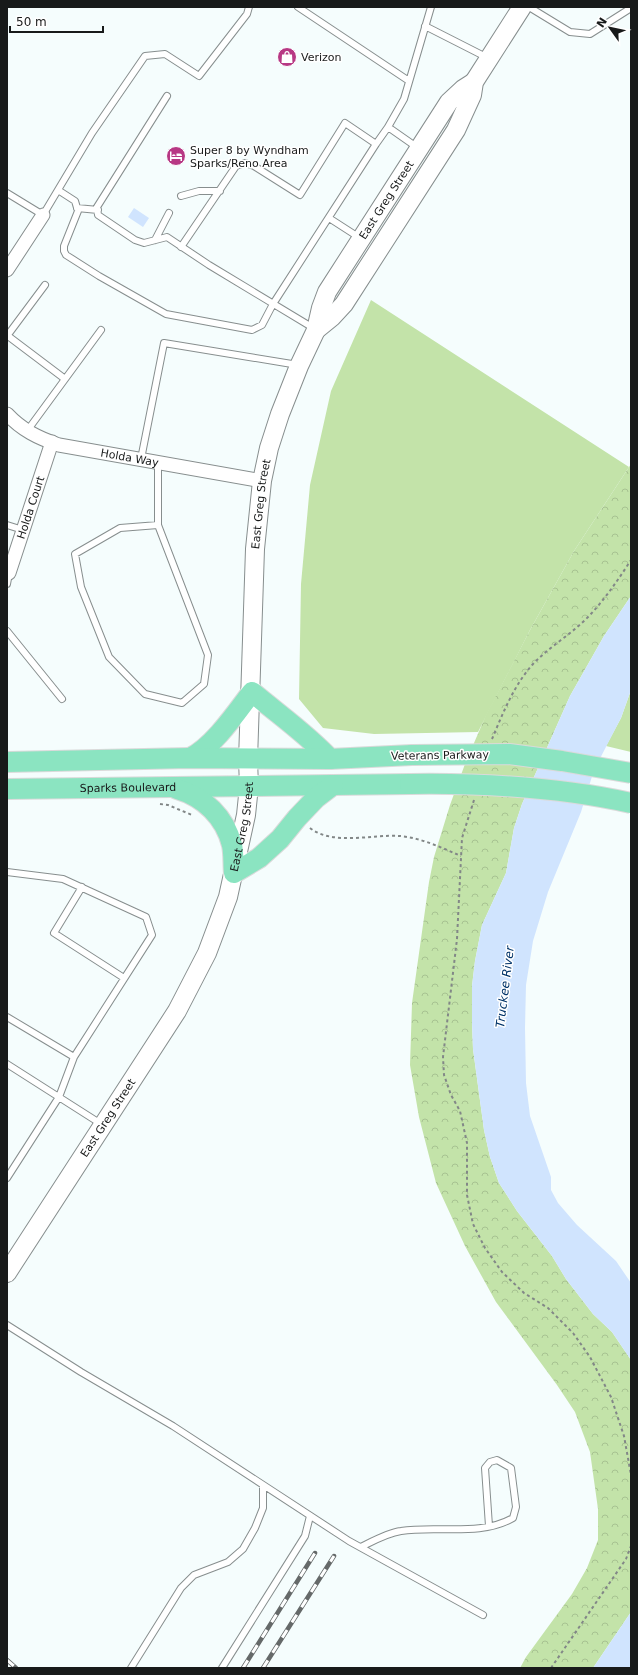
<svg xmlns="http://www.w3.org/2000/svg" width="638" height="1675" viewBox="0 0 638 1675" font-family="'DejaVu Sans',sans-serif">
  <defs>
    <pattern id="park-crowns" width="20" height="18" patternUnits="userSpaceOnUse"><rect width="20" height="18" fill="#c3e3a9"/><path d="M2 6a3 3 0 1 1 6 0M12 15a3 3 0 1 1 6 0" fill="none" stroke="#a7c291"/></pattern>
  </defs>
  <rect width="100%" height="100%" fill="#f5fdfd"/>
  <path fill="#c3e3a9" d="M 371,300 L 629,467 L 574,551 L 530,630 L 478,732 L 374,734 L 323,728 L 299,699 L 301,584 L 310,485 L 331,391 Z
    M 631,690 L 631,752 L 606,746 L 621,718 Z"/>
  <path fill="url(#park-crowns)" d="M 631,464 L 631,596 L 604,636 L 570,696 L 522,804 L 514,828 L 506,873 L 482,925 L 475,961 L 472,986 L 472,1023 L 473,1049 L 484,1130 L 490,1157 L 499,1183 L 517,1211 L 552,1256 L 566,1279 L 593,1314 L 612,1332 L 631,1360 L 631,1612 L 593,1668 L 520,1668 L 526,1657 L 572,1594 L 587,1568 L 598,1540 L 598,1509 L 590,1452 L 575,1412 L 557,1385 L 496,1302 L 465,1246 L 436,1183 L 419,1117 L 410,1065 L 412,1003 L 429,882 L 434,857 L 450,805 L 465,764 L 486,715 L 530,630 L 574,551 Z"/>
  <path fill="#d0e4fe" d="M 134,208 L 149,218 L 143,227 L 128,217 Z
    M 631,596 L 631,690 L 621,718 L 594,770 L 581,812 L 548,892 L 533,941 L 526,985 L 525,1028 L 526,1083 L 530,1116 L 551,1177 L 551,1190 L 558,1203 L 577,1225 L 616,1261 L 631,1283 L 631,1360 L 612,1332 L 593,1314 L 566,1279 L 552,1256 L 517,1211 L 499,1183 L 490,1157 L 484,1130 L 473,1049 L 472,1023 L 472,986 L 475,961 L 482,925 L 506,873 L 514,828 L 522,804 L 570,696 L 604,636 Z
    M 631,1612 L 631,1668 L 593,1668 Z"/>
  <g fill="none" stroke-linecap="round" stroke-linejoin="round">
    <g stroke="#878e8e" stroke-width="8">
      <path id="service" d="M 298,7 L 409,81
        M 529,7 L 570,32 L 590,34 L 631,8
        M 425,26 L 488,58
        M 167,96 L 97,207 L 98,215 L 135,240 L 144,243 L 167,237 L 209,265 L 315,329
        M 388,127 L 404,99 L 431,7
        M 376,144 L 388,127 L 418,148
        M 58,190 L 75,201 L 78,211 L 64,246 L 64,251 L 66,255 L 99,276 L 166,314 L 252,330 L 262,325 L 273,304 L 376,144 L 345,123 L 300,195 L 254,166 L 245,163 L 236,166 L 181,247
        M 7,193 L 43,215 L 92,133 L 145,56 L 165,54 L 199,76 L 247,14 L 249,7
        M 181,196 L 199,191 L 220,191
        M 77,208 L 98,210
        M 329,218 L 360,238
        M 155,240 L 169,213
        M 7,336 L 45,285
        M 8,336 L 65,379
        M 27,431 L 101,330
        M 141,459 L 164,343 L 298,365
        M 158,462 L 158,525 L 208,655 L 204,684 L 182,703 L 145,694 L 109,657 L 81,587 L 75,554 L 120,528 L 158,525
        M 7,525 L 23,530
        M 7,584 L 9,573
        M 7,631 L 62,699
        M 7,872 L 63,879 L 146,917 L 152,935 L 74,1057 L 59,1097 L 7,1178
        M 82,887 L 54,933 L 124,978
        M 7,1017 L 74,1057
        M 7,1064 L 98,1122
        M 7,1325 L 81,1372 L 173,1426 L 349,1541 L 483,1615
        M 361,1547 C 373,1541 387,1533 401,1531 C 437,1525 480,1537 513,1518 L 516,1507 L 511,1468 L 497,1460 L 490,1462 L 485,1468 L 489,1526
        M 131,1668 L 181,1588 L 194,1575 L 228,1562 L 243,1549 L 255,1528 L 263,1508 L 263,1486
        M 222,1668 L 305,1536 L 310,1516"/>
    </g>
    <g stroke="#878e8e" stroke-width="15">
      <g id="minor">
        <path d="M 7,270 L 43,215"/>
        <path id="s1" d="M 7,414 C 22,430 38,438 59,445 L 262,481"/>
        <path id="s2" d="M 9,573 L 52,442"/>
      </g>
    </g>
    <g stroke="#878e8e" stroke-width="20">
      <g id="secondary">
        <path d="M 316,330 L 332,317 L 344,304 L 456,130 L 472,95 L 474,82 L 522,7"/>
        <path id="s3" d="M 7,1273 L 177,1011 L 207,953 L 228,897 L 246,815 L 249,786 L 248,760 L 255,549 L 262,481 L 269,448 L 280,414 L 299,366 L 316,330 L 321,308 L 327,292 L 449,102 L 463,89 L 474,82"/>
      </g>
    </g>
    <g stroke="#dadada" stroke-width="22">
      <g id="primary">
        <path d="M 190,758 C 213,747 236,713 252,692 C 278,714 307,734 330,759"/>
        <path d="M 7,762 L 190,758 L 330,759 L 412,755"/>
        <path id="s4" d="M 7,789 L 410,784"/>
        <path d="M 177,789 C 204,797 225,817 232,845 C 234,854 233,864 234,873 L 259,858 L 280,839 L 297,818 L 316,798 L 333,785"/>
      </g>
    </g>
    <path stroke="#828787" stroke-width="2" stroke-dasharray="3 3" stroke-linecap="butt" d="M 492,739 C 503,713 514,685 533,664 C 550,646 572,634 589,616 C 605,599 618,580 631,560
      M 474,800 L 462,838 L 457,939 L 443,1057 L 444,1075 L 451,1095 L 460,1111 L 467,1143 L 467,1195 L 473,1224 L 485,1248 L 502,1272 L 524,1293 L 548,1308 L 573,1333 L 590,1357 L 611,1397 L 624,1436 L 631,1475
      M 160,804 L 168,805 L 192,815
      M 310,828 C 333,846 373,834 400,836 C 422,838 442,848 461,856
      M 551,1668 L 626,1559 L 631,1546"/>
    <use href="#service" stroke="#fff" stroke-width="6"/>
    <use href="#minor" stroke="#fff" stroke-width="13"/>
    <use href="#secondary" stroke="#fff" stroke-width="18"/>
    <use href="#primary" stroke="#8be4c1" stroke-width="20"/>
    <g stroke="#656969" stroke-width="4.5">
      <path id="rail" d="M 7,1660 L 16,1668
        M 243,1668 L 315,1553
        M 263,1668 L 334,1556"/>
    </g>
    <use href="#rail" stroke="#fff" stroke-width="3" stroke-dasharray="9" stroke-linecap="butt"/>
    <g stroke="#dadada" stroke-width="22" stroke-linecap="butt">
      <path id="primary-bridge" d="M 412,755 L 509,754 L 562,761 L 631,773
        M 410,784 C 483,783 559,787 631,803"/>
    </g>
    <use href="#primary-bridge" stroke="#8be4c1" stroke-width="20"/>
  </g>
  <defs>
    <g id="shop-disc" transform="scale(1)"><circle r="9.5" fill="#b73884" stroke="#fff"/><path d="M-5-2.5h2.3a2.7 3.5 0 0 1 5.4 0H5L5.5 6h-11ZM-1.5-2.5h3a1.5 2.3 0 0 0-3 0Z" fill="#fff"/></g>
    <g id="hotel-disc" transform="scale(1)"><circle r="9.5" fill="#b73884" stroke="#fff"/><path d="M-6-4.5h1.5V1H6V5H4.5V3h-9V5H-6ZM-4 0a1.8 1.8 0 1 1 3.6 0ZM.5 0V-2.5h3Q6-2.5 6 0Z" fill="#fff"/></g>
  </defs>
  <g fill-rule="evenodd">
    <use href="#shop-disc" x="287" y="57"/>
    <use href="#hotel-disc" x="176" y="156"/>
  </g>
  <g text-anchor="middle" stroke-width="3" stroke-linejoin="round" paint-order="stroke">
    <g font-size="11" fill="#181a1a" stroke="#fff" text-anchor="start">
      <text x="301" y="61">Verizon</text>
      <text x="190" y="154">Super 8 by Wyndham<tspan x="190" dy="13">Sparks/Reno Area</tspan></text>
    </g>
    <g font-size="11" fill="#181a1a" stroke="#fff">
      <text dy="4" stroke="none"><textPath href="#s3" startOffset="1166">East Greg Street</textPath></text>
      <text dy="4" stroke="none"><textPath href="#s1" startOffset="133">Holda Way</textPath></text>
      <text dy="4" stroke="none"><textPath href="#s3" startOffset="833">East Greg Street</textPath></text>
      <text dy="4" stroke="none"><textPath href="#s2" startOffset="69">Holda Court</textPath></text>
      <text transform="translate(440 755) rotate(-1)" y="4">Veterans Parkway</text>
      <text dy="4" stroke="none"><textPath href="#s4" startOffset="121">Sparks Boulevard</textPath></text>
      <text dy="4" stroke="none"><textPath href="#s3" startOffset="509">East Greg Street</textPath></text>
      <text dy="4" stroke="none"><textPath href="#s3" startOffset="185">East Greg Street</textPath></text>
    </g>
    <g font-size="12" font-style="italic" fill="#013368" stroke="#fff">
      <text transform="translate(505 987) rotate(-83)" y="4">Truckee River</text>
    </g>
  </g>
  <rect width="638" height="1675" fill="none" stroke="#181a1a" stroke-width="16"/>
  <g transform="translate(610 28) rotate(303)" stroke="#ffffff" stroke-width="3" paint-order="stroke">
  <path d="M0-3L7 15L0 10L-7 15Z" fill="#181a1a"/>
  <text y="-6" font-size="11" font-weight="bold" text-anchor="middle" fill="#181a1a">N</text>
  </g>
  <path d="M10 26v6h93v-6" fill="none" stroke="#181a1a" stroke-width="2"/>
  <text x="16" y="26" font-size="12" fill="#181a1a" stroke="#ffffff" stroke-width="3" paint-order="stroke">50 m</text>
</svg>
